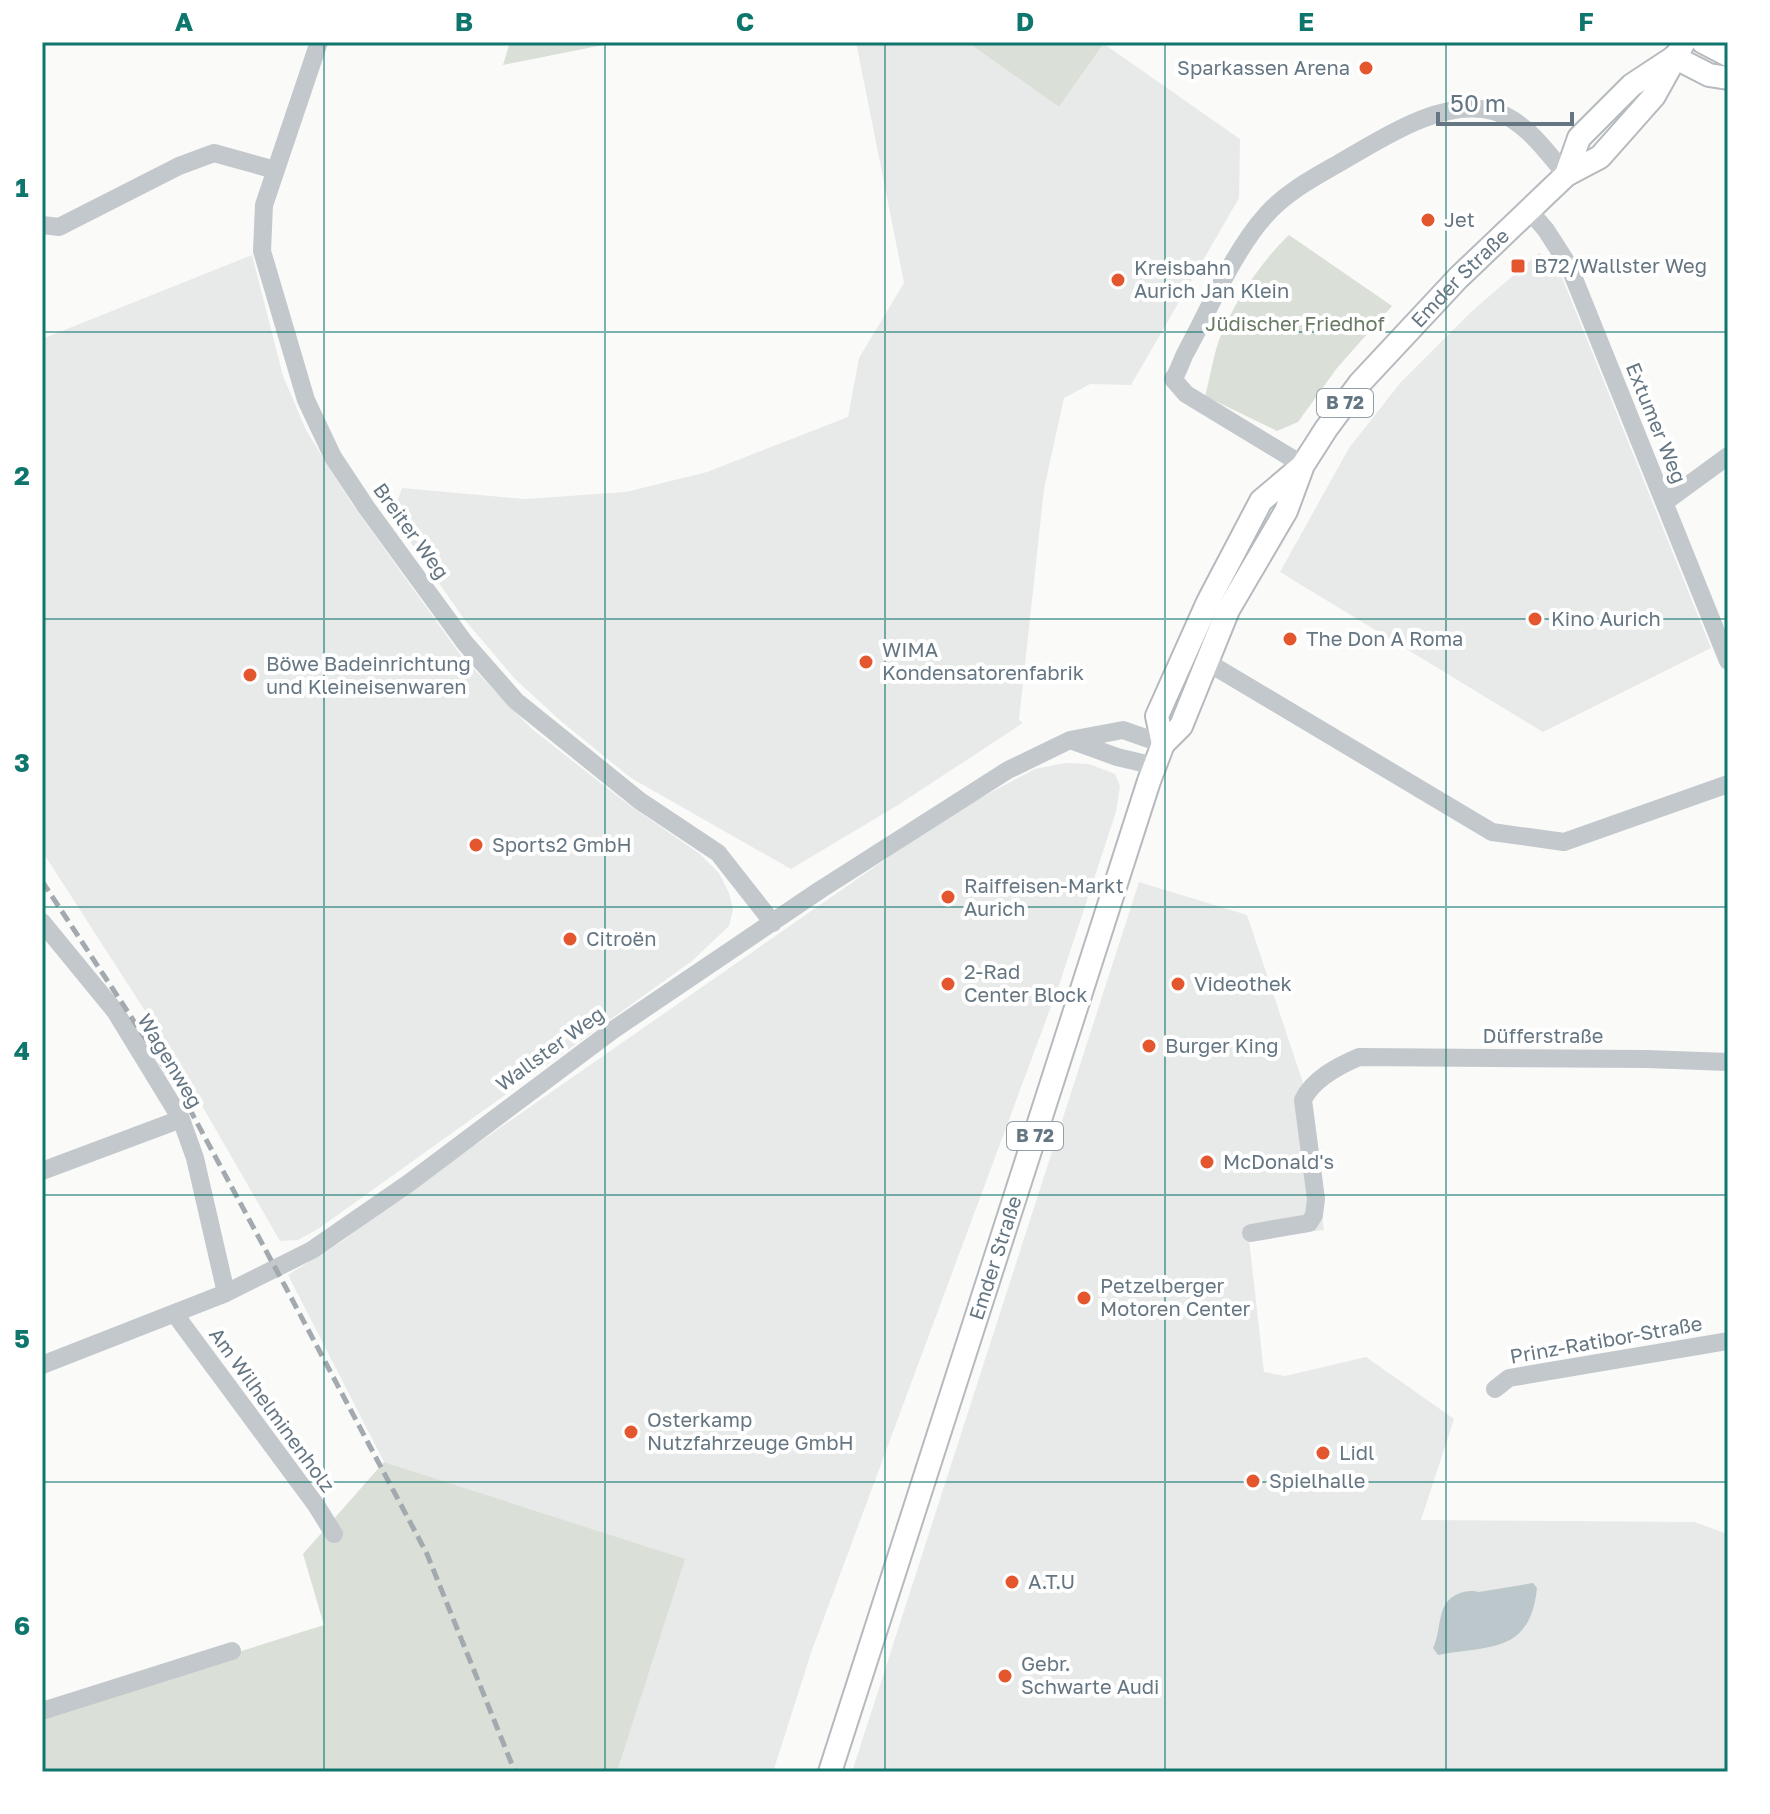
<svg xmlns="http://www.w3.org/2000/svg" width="1770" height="1814" viewBox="0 0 1770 1814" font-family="'Golos Text',sans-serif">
  <rect width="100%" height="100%" fill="#fafaf8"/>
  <path fill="#e8e9e9" d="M 856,42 L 967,42 L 1059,107 L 1104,44 L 1240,139 L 1239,198 L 1131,385 L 1090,384 L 1064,398 L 1044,489 L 1019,720 L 1023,723 L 898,805 L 791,869 L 631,778 L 562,722 L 515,679 L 464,619 L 392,516 L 402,488 L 525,499 L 626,492 L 707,472 L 848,417 L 859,358 L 904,283 Z
    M 1539,253 L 1557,265 L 1711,648 L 1543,732 L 1280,572 L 1349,448 L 1401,382 L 1471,312 Z
    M 252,255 L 283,376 L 306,430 L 350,501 L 462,657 L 532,729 L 625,802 L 700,854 L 719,873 L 729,893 L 733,910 L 729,926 L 692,961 L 318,1229 L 298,1240 L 280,1241 L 167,1045 L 42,851 L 42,339 Z
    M 1065,763 L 1089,764 L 1115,774 L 1120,786 L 1116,812 L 1059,985 L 812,1650 L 773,1772 L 617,1772 L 684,1559 L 384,1462 L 288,1275 L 344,1240 L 402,1196 L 952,813 L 1035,769 Z
    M 1139,882 L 1247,915 L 1306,1092 L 1324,1230 L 1249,1240 L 1264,1372 L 1285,1376 L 1366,1357 L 1454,1419 L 1421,1520 L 1694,1522 L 1728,1534 L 1728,1772 L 852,1772 Z"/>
  <path fill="#dadfd7" d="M 510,42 L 618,42 L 503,65 Z
    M 967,42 L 1105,42 L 1059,107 Z
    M 1289,235 L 1392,306 L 1337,368 L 1298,422 L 1277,431 L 1205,396 C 1210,378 1213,358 1219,340 C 1234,302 1260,263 1289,235 Z
    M 384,1462 L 685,1559 L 617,1772 L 42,1772 L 42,1714 L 324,1625 L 303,1554 Z"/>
  <path fill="#bbc7cb" d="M 1533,1583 L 1537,1588 C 1530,1654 1490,1645 1438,1655 L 1433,1648 C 1443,1628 1435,1602 1460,1593 C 1467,1591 1471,1590 1479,1592 Z"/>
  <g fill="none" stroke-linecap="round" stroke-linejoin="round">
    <g stroke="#b5babe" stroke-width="26">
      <g id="major">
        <path d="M 1703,42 L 1728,55"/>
        <path d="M 1674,57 L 1709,75 L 1728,78"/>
        <path d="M 1566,175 L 1579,138 L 1632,85 L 1673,58"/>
        <path d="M 1163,744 L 1157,716 L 1208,602 L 1261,501 L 1300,468"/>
        <path id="s1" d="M 830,1772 L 1149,781 L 1163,744 L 1181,726 L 1228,610 L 1286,511 L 1303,465 L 1326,429 L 1360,383 L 1458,278 L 1566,175 L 1600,157 L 1654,96 L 1684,42"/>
      </g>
    </g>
    <path stroke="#c3c8cc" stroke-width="18" d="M 319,42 L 264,205 L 262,251 L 306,400 L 333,457 L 366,507 L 465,643 L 516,701 L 640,801 L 718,853 L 773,923
      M 1529,210 L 1546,230 L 1569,266 L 1728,661
      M 42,225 L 59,227 L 179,166 L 214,153 L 275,170
      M 1303,465 L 1186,394 L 1173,379 C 1179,371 1181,361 1186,352 C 1209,310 1234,250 1266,215 C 1286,192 1315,177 1341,162 C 1383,138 1441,98 1493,111 C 1524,119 1547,152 1566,175
      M 1665,502 L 1728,456
      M 1207,662 L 1492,832 L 1564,842 L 1728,784
      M 1073,741 L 1117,757 L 1155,766
      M 42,922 L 115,1011 L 181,1119 L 195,1158 L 226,1293
      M 42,1171 L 181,1119
      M 1251,1233 L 1309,1223 L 1314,1215 L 1316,1199 L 1303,1100 C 1313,1079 1338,1066 1359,1057 L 1647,1059 L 1728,1062
      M 174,1313 L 316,1505 L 334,1534
      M 42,1365 L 226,1293 L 312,1250 L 409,1183 L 613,1030 L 820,890 L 1008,770 L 1070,740 L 1123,730 L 1163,744
      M 1495,1389 L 1509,1378 L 1728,1341
      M 42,1711 L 232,1651"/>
    <use href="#major" stroke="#fff" stroke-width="22"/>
    <path stroke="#a2aab0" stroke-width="5" stroke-dasharray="12 6" stroke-linecap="butt" d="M 42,881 L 181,1093 L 285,1286 L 427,1554 L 515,1772"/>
  </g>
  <path fill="none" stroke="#0f766e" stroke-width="2" stroke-opacity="0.55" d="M 324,42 L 324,1772M 605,42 L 605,1772M 885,42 L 885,1772M 1165,42 L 1165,1772M 1446,42 L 1446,1772M 42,332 L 1728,332M 42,619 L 1728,619M 42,907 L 1728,907M 42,1195 L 1728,1195M 42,1482 L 1728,1482"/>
  <g fill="#e4572e" stroke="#fff" stroke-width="3">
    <circle cx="1366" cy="68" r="8"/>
    <circle cx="1428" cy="220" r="8"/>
    <rect x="1510" y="258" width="16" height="16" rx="4"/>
    <circle cx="1118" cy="280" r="8"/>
    <circle cx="1535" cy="619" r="8"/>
    <circle cx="1290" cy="639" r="8"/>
    <circle cx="866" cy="662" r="8"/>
    <circle cx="250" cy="675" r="8"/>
    <circle cx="476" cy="845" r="8"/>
    <circle cx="948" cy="897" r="8"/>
    <circle cx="570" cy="939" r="8"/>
    <circle cx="948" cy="984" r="8"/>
    <circle cx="1178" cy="984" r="8"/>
    <circle cx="1149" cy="1046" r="8"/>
    <circle cx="1207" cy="1162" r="8"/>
    <circle cx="1084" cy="1298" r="8"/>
    <circle cx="631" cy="1432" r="8"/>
    <circle cx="1323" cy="1453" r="8"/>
    <circle cx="1253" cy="1481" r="8"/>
    <circle cx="1012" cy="1582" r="8"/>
    <circle cx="1005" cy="1676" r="8"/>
  </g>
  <g text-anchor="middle" stroke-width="8" stroke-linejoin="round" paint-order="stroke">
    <g fill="#fff" stroke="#939fa8" stroke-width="2">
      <rect x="1317" y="389" width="56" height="28" rx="6"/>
      <rect x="1007" y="1122" width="56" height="28" rx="6"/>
    </g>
    <g font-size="18" font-weight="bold" fill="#657683">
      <text x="1345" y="409">B 72</text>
      <text x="1035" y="1142">B 72</text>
    </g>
    <g font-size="20" fill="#657683" stroke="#fff" text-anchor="start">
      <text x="1350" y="75" text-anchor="end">Sparkassen Arena</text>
      <text x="1444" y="227">Jet</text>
      <text x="1534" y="273">B72/Wallster Weg</text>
      <text x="1134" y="275">Kreisbahn<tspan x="1134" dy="23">Aurich Jan Klein</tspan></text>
      <text x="1551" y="626">Kino Aurich</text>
      <text x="1306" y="646">The Don A Roma</text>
      <text x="882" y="657">WIMA<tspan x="882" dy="23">Kondensatorenfabrik</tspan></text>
      <text x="266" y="671">Böwe Badeinrichtung<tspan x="266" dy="23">und Kleineisenwaren</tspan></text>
      <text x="492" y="852">Sports2 GmbH</text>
      <text x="964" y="893">Raiffeisen-Markt<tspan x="964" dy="23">Aurich</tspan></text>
      <text x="586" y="946">Citroën</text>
      <text x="964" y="979">2-Rad<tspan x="964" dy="23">Center Block</tspan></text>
      <text x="1194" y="991">Videothek</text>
      <text x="1165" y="1053">Burger King</text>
      <text x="1223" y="1169">McDonald's</text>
      <text x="1100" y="1293">Petzelberger<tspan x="1100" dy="23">Motoren Center</tspan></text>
      <text x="647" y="1427">Osterkamp<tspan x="647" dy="23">Nutzfahrzeuge GmbH</tspan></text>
      <text x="1339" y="1460">Lidl</text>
      <text x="1269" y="1488">Spielhalle</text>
      <text x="1028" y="1589">A.T.U</text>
      <text x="1021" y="1671">Gebr.<tspan x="1021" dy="23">Schwarte Audi</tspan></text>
    </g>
    <g font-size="20" fill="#657683" stroke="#fff">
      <text dy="7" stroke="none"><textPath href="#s1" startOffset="1640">Emder Straße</textPath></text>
      <text transform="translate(1656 423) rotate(68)" y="7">Extumer Weg</text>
      <text transform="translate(411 531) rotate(54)" y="7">Breiter Weg</text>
      <text x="1543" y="1043">Düfferstraße</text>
      <text transform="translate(550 1049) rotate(-36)" y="7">Wallster Weg</text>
      <text transform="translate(170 1061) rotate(59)" y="7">Wagenweg</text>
      <text dy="7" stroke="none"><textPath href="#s1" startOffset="540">Emder Straße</textPath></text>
      <text transform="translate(1606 1340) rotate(-10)" y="7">Prinz-Ratibor-Straße</text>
      <text transform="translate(272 1410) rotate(54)" y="7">Am Wilhelminenholz</text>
    </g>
    <g font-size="20" fill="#687a64" stroke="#fff">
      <text x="1295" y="331">Jüdischer Friedhof</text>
    </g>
  </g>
  <rect width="1770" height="1814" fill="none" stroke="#ffffff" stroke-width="88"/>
  <path d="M1438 112v12h134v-12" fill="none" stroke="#657683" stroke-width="4"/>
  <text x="1450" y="112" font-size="24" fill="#657683" stroke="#ffffff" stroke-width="6" paint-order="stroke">50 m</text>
  <rect x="44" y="44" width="1682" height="1726" fill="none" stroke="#0f766e" stroke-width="3"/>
  <g font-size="26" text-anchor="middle" font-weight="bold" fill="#0f766e">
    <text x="184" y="31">A</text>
    <text x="464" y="31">B</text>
    <text x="745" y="31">C</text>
    <text x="1025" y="31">D</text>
    <text x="1306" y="31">E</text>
    <text x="1586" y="31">F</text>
    <text x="22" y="197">1</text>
    <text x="22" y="485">2</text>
    <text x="22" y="772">3</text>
    <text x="22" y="1060">4</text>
    <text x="22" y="1348">5</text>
    <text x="22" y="1635">6</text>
  </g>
</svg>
